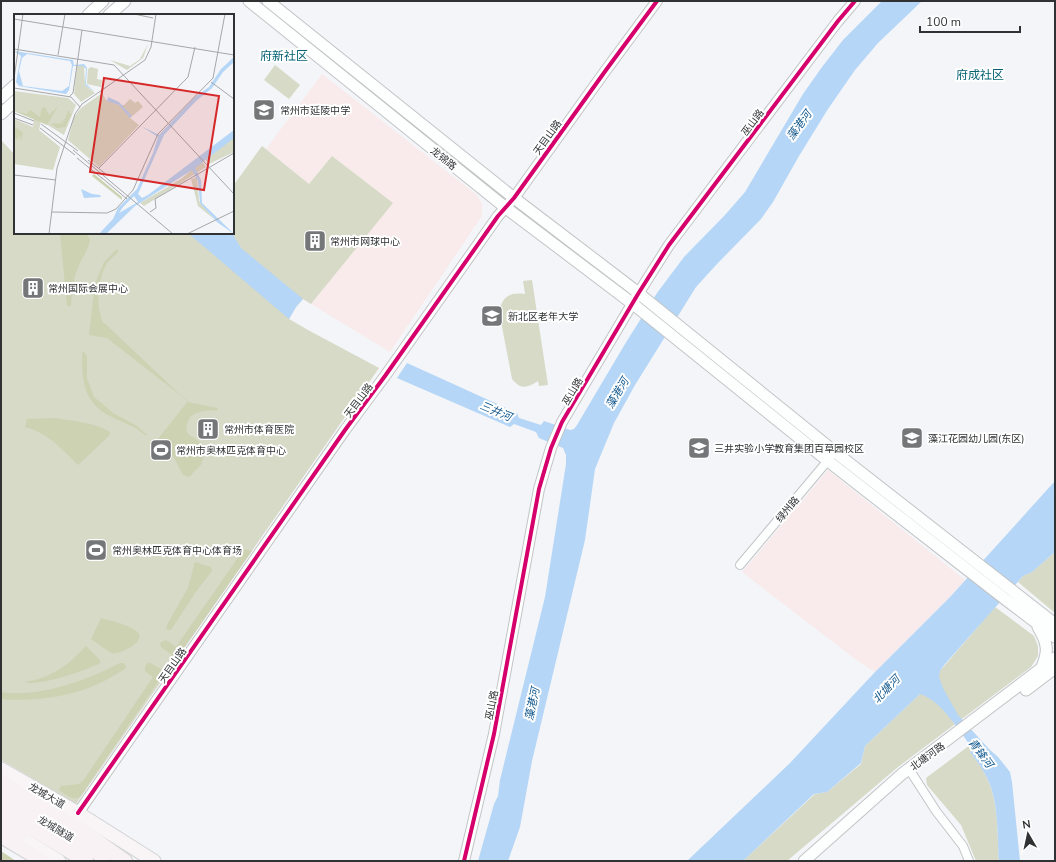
<svg xmlns="http://www.w3.org/2000/svg" width="1056" height="862" viewBox="0 0 1056 862" font-family="'Nunito Sans','Noto Sans SC',sans-serif">
  <rect width="100%" height="100%" fill="#f3f5f8"/>
  <path fill="#f9ebeb" d="M 322,74 L 477,195 L 482,204 L 482,216 L 390,352 L 311,304 L 392,203 L 332,156 L 309,184 L 266,149 Z
    M 828,470 L 965,580 L 951,596 L 875,672 L 855,659 L 742,572 Z"/>
  <path fill="#d6dac6" d="M 275,65 L 300,85 L 289,99 L 264,80 Z
    M 1,140 L 15,155 L 15,233 L 233,233 L 233,186 L 262,146 L 309,184 L 332,156 L 393,203 L 311,304 L 303,299 L 296,307 L 289,319 L 308,330 L 379,368 L 76,804 L 1,760 Z
    M 532,280 L 548,385 L 539,386 L 538,381 C 527,388 521,390 512,379 L 499,311 C 503,296 510,292 525,294 L 523,281 Z
    M 1055,552 L 1055,613 L 1018,582 L 1023,576 L 1032,572 Z
    M 995,607 L 1034,636 L 1038,646 L 1038,656 L 1031,667 L 898,767 L 787,861 L 743,861 L 815,794 L 827,792 L 861,764 L 865,746 L 920,694 Z
    M 970,745 L 973,749 L 970,752 C 976,760 983,769 987,778 C 999,803 997,834 999,861 L 976,861 L 961,825 L 927,785 L 926,778 Z"/>
  <path fill="#cdd2b3" d="M 60,233 L 75,233 L 87,235 L 90,239 C 89,249 83,256 79,265 C 73,278 72,292 71,306 L 67,306 Z
    M 117,249 L 118,252 C 115,256 110,259 107,263 C 97,281 96,302 102,321 L 188,402 L 217,408 L 218,410 C 207,411 191,410 188,422 C 186,426 186,430 188,434 L 206,446 L 201,465 L 189,477 L 183,475 L 174,458 L 158,439 L 188,401 L 107,338 L 89,335 L 95,284 L 104,262 Z
    M 83,351 L 87,356 L 87,378 L 94,397 L 113,413 L 137,426 L 147,435 L 145,435 C 135,426 124,423 112,417 C 84,404 82,382 82,354 Z
    M 54,418 C 72,421 94,422 110,432 L 109,436 L 78,465 C 62,449 48,433 25,427 L 27,419 Z
    M 244,549 L 252,551 L 179,655 L 173,656 L 161,647 L 160,643 L 166,640 L 176,647 Z
    M 195,562 L 211,567 L 212,571 L 195,593 L 171,630 L 168,630 L 166,628 L 169,621 L 188,588 Z
    M 101,618 C 111,621 133,625 139,634 C 144,642 120,655 112,653 C 105,650 98,643 91,639 Z
    M 86,646 L 100,660 L 100,663 C 88,670 37,687 24,682 C 50,679 69,665 86,646 Z
    M 120,663 L 124,663 L 126,666 L 125,669 C 116,674 107,680 98,684 C 69,697 32,702 1,699 L 1,692 C 40,698 87,680 120,663 Z
    M 148,663 L 150,663 L 161,669 L 162,676 L 80,797 C 72,801 65,794 59,790 L 61,786 L 79,784 L 83,781 L 153,677 L 145,671 L 145,666 Z
    M 1,851 L 16,861 L 1,861 Z"/>
  <path fill="#b5d6f7" d="M 882,1 L 922,1 L 878,43 L 855,70 L 828,109 L 799,156 L 773,202 L 761,219 L 717,264 L 696,287 L 635,385 L 614,423 L 595,469 L 585,540 L 532,761 L 520,827 L 508,861 L 478,861 L 494,804 L 498,796 L 500,780 L 545,597 L 566,464 L 566,455 L 563,448 L 539,438 L 536,432 L 514,424 L 510,427 L 397,378 L 407,363 L 517,413 L 519,418 L 541,425 L 544,421 L 570,430 L 574,429 L 577,425 L 625,344 L 657,293 L 684,257 L 725,215 L 745,192 L 803,94 L 822,67 L 843,40 Z
    M 188,233 L 232,233 L 241,248 L 303,299 L 296,307 L 289,319 Z
    M 1055,481 L 1055,552 L 1032,572 L 1023,576 L 945,664 L 940,671 L 939,677 L 943,688 L 958,715 L 989,749 L 998,757 L 1010,772 L 1012,782 L 1020,861 L 999,861 C 997,834 999,802 987,778 C 983,769 976,760 970,752 L 973,749 C 959,731 942,701 920,694 L 865,746 L 861,763 L 827,792 L 814,794 L 743,861 L 687,861 L 790,763 L 875,672 L 951,596 Z"/>
  <g fill="none" stroke-linecap="round" stroke-linejoin="round">
    <g stroke="#c2c4c6" stroke-width="10">
      <path id="minor" d="M 740,565 L 830,458
        M 909,769 L 936,811 L 963,846 L 969,861"/>
    </g>
    <g stroke="#c2c4c6" stroke-width="12">
      <path id="tertiary" d="M 78,813 L 345,430 L 385,376 L 498,216 L 514,198 L 606,70 L 657,1
        M 464,861 L 494,734 L 539,489 L 551,448 L 562,422 L 638,294 L 669,245 L 838,21 L 855,1"/>
    </g>
    <g stroke="#c2c4c6" stroke-width="13">
      <path id="secondary" d="M 249,1 L 506,208 L 633,304 L 828,461 L 1005,599 L 1055,637
        M 268,1 L 514,198 L 632,288 L 835,452 L 1055,624
        M 88,15 L 103,1
        M 109,15 L 125,1
        M 1,98 L 15,85
        M 1,114 L 15,101
        M 1038,627 C 1048,643 1049,652 1041,669
        M 1026,690 L 1055,668
        M 804,861 L 902,774 L 1055,658"/>
    </g>
    <g stroke="#d1d2d4" stroke-width="15">
      <path id="primary" d="M 1,769 L 78,813 L 154,861
        M 9,830 L 59,861"/>
    </g>
    <g stroke="#d1d2d4" stroke-width="16">
      <path id="trunk" d="M 1,782 L 80,829 L 125,861
        M 1,795 L 104,857
        M 1,810 L 86,861
        M 1,822 L 22,833
        M 1,836 L 43,861"/>
    </g>
    <use href="#minor" stroke="#fdfefe" stroke-width="8"/>
    <use href="#tertiary" stroke="#fdfefe" stroke-width="10"/>
    <use href="#secondary" stroke="#fdfefe" stroke-width="11"/>
    <use href="#primary" stroke="#f9f5f7" stroke-width="13"/>
    <use href="#trunk" stroke="#f8f2f4" stroke-width="14"/>
    <g stroke="#fff" stroke-width="6">
      <path id="cycleway" d="M 78,813 L 345,430 L 385,376 L 498,216 L 514,198 L 606,70 L 657,1
        M 464,861 L 494,734 L 539,489 L 551,448 L 562,422 L 638,294 L 669,245 L 838,21 L 855,1"/>
    </g>
    <use href="#cycleway" stroke="#d6006c" stroke-width="4"/>
  </g>
  <defs>
    <g id="school-square" transform="scale(1.15)"><rect x="-9" y="-9" width="18" height="18" rx="4" fill="#747678" stroke="#fff"/><path d="M0-5L7-2L0 1L-7-2ZM-4 1L0 2.5L4 1V4Q0 6-4 4Z" fill="#fff"/></g>
    <g id="building-square" transform="scale(1.15)"><rect x="-9" y="-9" width="18" height="18" rx="4" fill="#747678" stroke="#fff"/><path d="M-4-6H4V6H1V3H-1V6H-4ZM-2.5-4.3h1.7v1.8h-1.7ZM.8-4.3h1.7v1.8H.8ZM-2.5-1h1.7V.8h-1.7ZM.8-1h1.7V.8H.8Z" fill="#fff"/></g>
    <g id="stadium-square" transform="scale(1.15)"><rect x="-9" y="-9" width="18" height="18" rx="4" fill="#747678" stroke="#fff"/><path d="M0-5a6.5 5 0 1 0 0 10a6.5 5 0 1 0 0-10ZM-3.5-1.8h7v3.6h-7Z" fill="#fff"/></g>
  </defs>
  <g fill-rule="evenodd">
    <use href="#school-square" x="264" y="110"/>
    <use href="#building-square" x="315" y="241"/>
    <use href="#building-square" x="33" y="288"/>
    <use href="#school-square" x="492" y="316"/>
    <use href="#building-square" x="208" y="429"/>
    <use href="#school-square" x="912" y="438"/>
    <use href="#school-square" x="699" y="448"/>
    <use href="#stadium-square" x="161" y="450"/>
    <use href="#stadium-square" x="96" y="550"/>
  </g>
  <g text-anchor="middle" stroke-width="4" stroke-linejoin="round" paint-order="stroke">
    <g font-size="10" fill="#2f3133" stroke="#fff" text-anchor="start">
      <text x="280" y="114">常州市延陵中学</text>
      <text x="330" y="245">常州市网球中心</text>
      <text x="48" y="292">常州国际会展中心</text>
      <text x="508" y="320">新北区老年大学</text>
      <text x="224" y="433">常州市体育医院</text>
      <text x="928" y="442">藻江花园幼儿园(东区)</text>
      <text x="714" y="452">三井实验小学教育集团百草园校区</text>
      <text x="176" y="454">常州市奥林匹克体育中心</text>
      <text x="112" y="554">常州奥林匹克体育中心体育场</text>
    </g>
    <g font-size="10" fill="#2f3133" stroke="#fff">
      <text transform="translate(752 122) rotate(-53)" y="4">巫山路</text>
      <text transform="translate(547 137) rotate(-54)" y="4">天目山路</text>
      <text transform="translate(444 158) rotate(39)" y="4">龙锦路</text>
      <text transform="translate(572 391) rotate(-59)" y="4">巫山路</text>
      <text transform="translate(358 400) rotate(-53)" y="4">天目山路</text>
      <text transform="translate(787 509) rotate(-50)" y="4">绿州路</text>
      <text transform="translate(172 665) rotate(-55)" y="4">天目山路</text>
      <text transform="translate(491 705) rotate(-79)" y="4">巫山路</text>
      <text transform="translate(927 756) rotate(-36)" y="4">北塘河路</text>
      <text transform="translate(47 795) rotate(30)" y="4">龙城大道</text>
      <text transform="translate(56 828) rotate(31)" y="4">龙城隧道</text>
    </g>
    <g font-size="11" font-style="italic" fill="#0d558b" stroke="#fff">
      <text transform="translate(799 125) rotate(-54)" y="4">藻港河</text>
      <text transform="translate(617 393) rotate(-59)" y="4">藻港河</text>
      <text transform="translate(496 411) rotate(23)" y="4">三井河</text>
      <text transform="translate(886 689) rotate(-46)" y="4">北塘河</text>
      <text transform="translate(532 704) rotate(-78)" y="4">藻港河</text>
      <text transform="translate(981 753) rotate(53)" y="4">青锋河</text>
    </g>
    <g font-size="12" fill="#046273" stroke="#fff">
      <text x="284" y="60">府新社区</text>
      <text x="980" y="79">府成社区</text>
    </g>
  </g>
  <g transform="translate(14 14)">
    <rect width="220" height="220" fill="#f3f5f8"/>
    <path d="M 134,30 L 129,44 L 113,56 L 96,46 L 116,52 L 126,45 ZM 63,52 L 70,52 L 71,71 L 81,79 L 67,88 L 60,80 ZM 77,53 L 84,55 L 83,65 L 88,66 L 87,73 L 73,70 L 74,55 ZM 0,77 L 54,84 L 62,91 L 50,121 L 27,107 L 25,116 L 46,133 L 39,156 L 0,150 L 0,105 L 19,113 L 20,104 L 0,97 ZM 88,79 L 92,86 L 105,91 L 110,91 L 116,85 L 121,89 L 124,87 L 129,93 L 116,104 L 125,111 L 85,153 L 54,126 L 60,103 L 67,94 ZM 218,124 L 220,124 L 220,138 L 195,150 L 191,145 ZM 188,147 L 192,153 L 130,192 L 126,189 L 167,165 ZM 183,163 L 185,187 L 200,205 L 184,192 L 177,165 Z" fill="#d6dac6"/>
    <path d="M 44,92 L 33,111 L 0,97 L 13,100 L 16,96 L 26,103 L 28,94 L 31,93 L 35,101 ZM 54,97 L 56,97 L 55,100 L 58,99 L 51,113 L 43,114 L 36,109 L 50,110 L 47,109 L 52,106 L 46,107 L 51,105 ZM 0,112 L 9,119 L 7,127 L 6,121 L 3,126 L 1,123 L 0,125 ZM 80,160 L 108,183 L 108,186 L 78,162 Z" fill="#cdd2b3"/>
    <path d="M 0,37 L 59,46 L 60,51 L 70,50 L 73,54 L 72,70 L 81,78 L 71,71 L 72,55 L 69,52 L 59,52 L 55,76 L 52,80 L 5,72 L 2,68 L 7,42 ZM 13,40 L 56,47 L 58,51 L 55,72 L 48,77 L 9,72 L 5,57 L 8,44 ZM 220,43 L 220,48 L 209,58 L 198,74 L 182,87 L 150,121 L 124,180 L 128,184 L 134,181 L 220,116 L 220,124 L 181,154 L 187,166 L 188,189 L 220,220 L 203,208 L 186,189 L 184,167 L 178,156 L 121,192 L 92,220 L 85,220 L 99,205 L 104,194 L 123,175 L 139,139 L 144,123 L 127,112 L 145,121 L 181,83 L 195,73 L 207,55 ZM 120,182 L 124,188 L 105,199 L 109,193 ZM 94,83 L 105,88 L 118,102 L 116,104 L 105,91 L 93,87 ZM 67,175 L 78,180 L 86,181 L 87,183 L 70,184 Z" fill="#b5d6f7" fill-rule="evenodd"/>
    <path fill="none" stroke="#a5a7a9" stroke-width="1" d="M 120,0 L 139,4M 0,5 L 220,41M 0,35 L 100,51 L 220,180M 44,41 L 51,0M 0,65 L 9,0M 197,68 L 220,85M 0,74 L 57,83 L 66,93M 55,83 L 59,79 L 68,16M 0,99 L 20,107M 0,104 L 19,111M 27,110 L 64,137M 26,114 L 61,141M 59,136 L 159,220M 63,144 L 89,165M 74,146 L 93,161M 85,154 L 174,63 L 181,33M 0,161 L 42,166M 87,163 L 113,185M 38,198 L 93,199 L 102,195 L 119,176 L 144,120 L 199,64 L 211,0M 136,198 L 142,194 L 141,185 L 220,139M 35,220 L 43,154 L 61,100 L 68,90 L 131,46 L 137,33 L 142,0M 173,220 L 220,197"/>
    <path fill="#d62828" fill-opacity="0.15" stroke="#d62828" stroke-width="2" d="M 90,64 L 205,82 L 190,176 L 76,158 Z"/>
    <rect width="220" height="220" fill="none" stroke="#2f3133" stroke-width="2"/>
  </g>
  <rect width="1056" height="862" fill="none" stroke="#2f3133" stroke-width="4"/>
  <g transform="translate(1028 834) rotate(351)" stroke="#ffffff" stroke-width="3" paint-order="stroke">
  <path d="M0-3L7 15L0 10L-7 15Z" fill="#2f3133"/>
  <text y="-6" font-size="11" font-weight="bold" text-anchor="middle" fill="#2f3133">N</text>
  </g>
  <path d="M920 26v6h100v-6" fill="none" stroke="#2f3133" stroke-width="2"/>
  <text x="926" y="26" font-size="12" fill="#2f3133" stroke="#ffffff" stroke-width="3" paint-order="stroke">100 m</text>
</svg>
